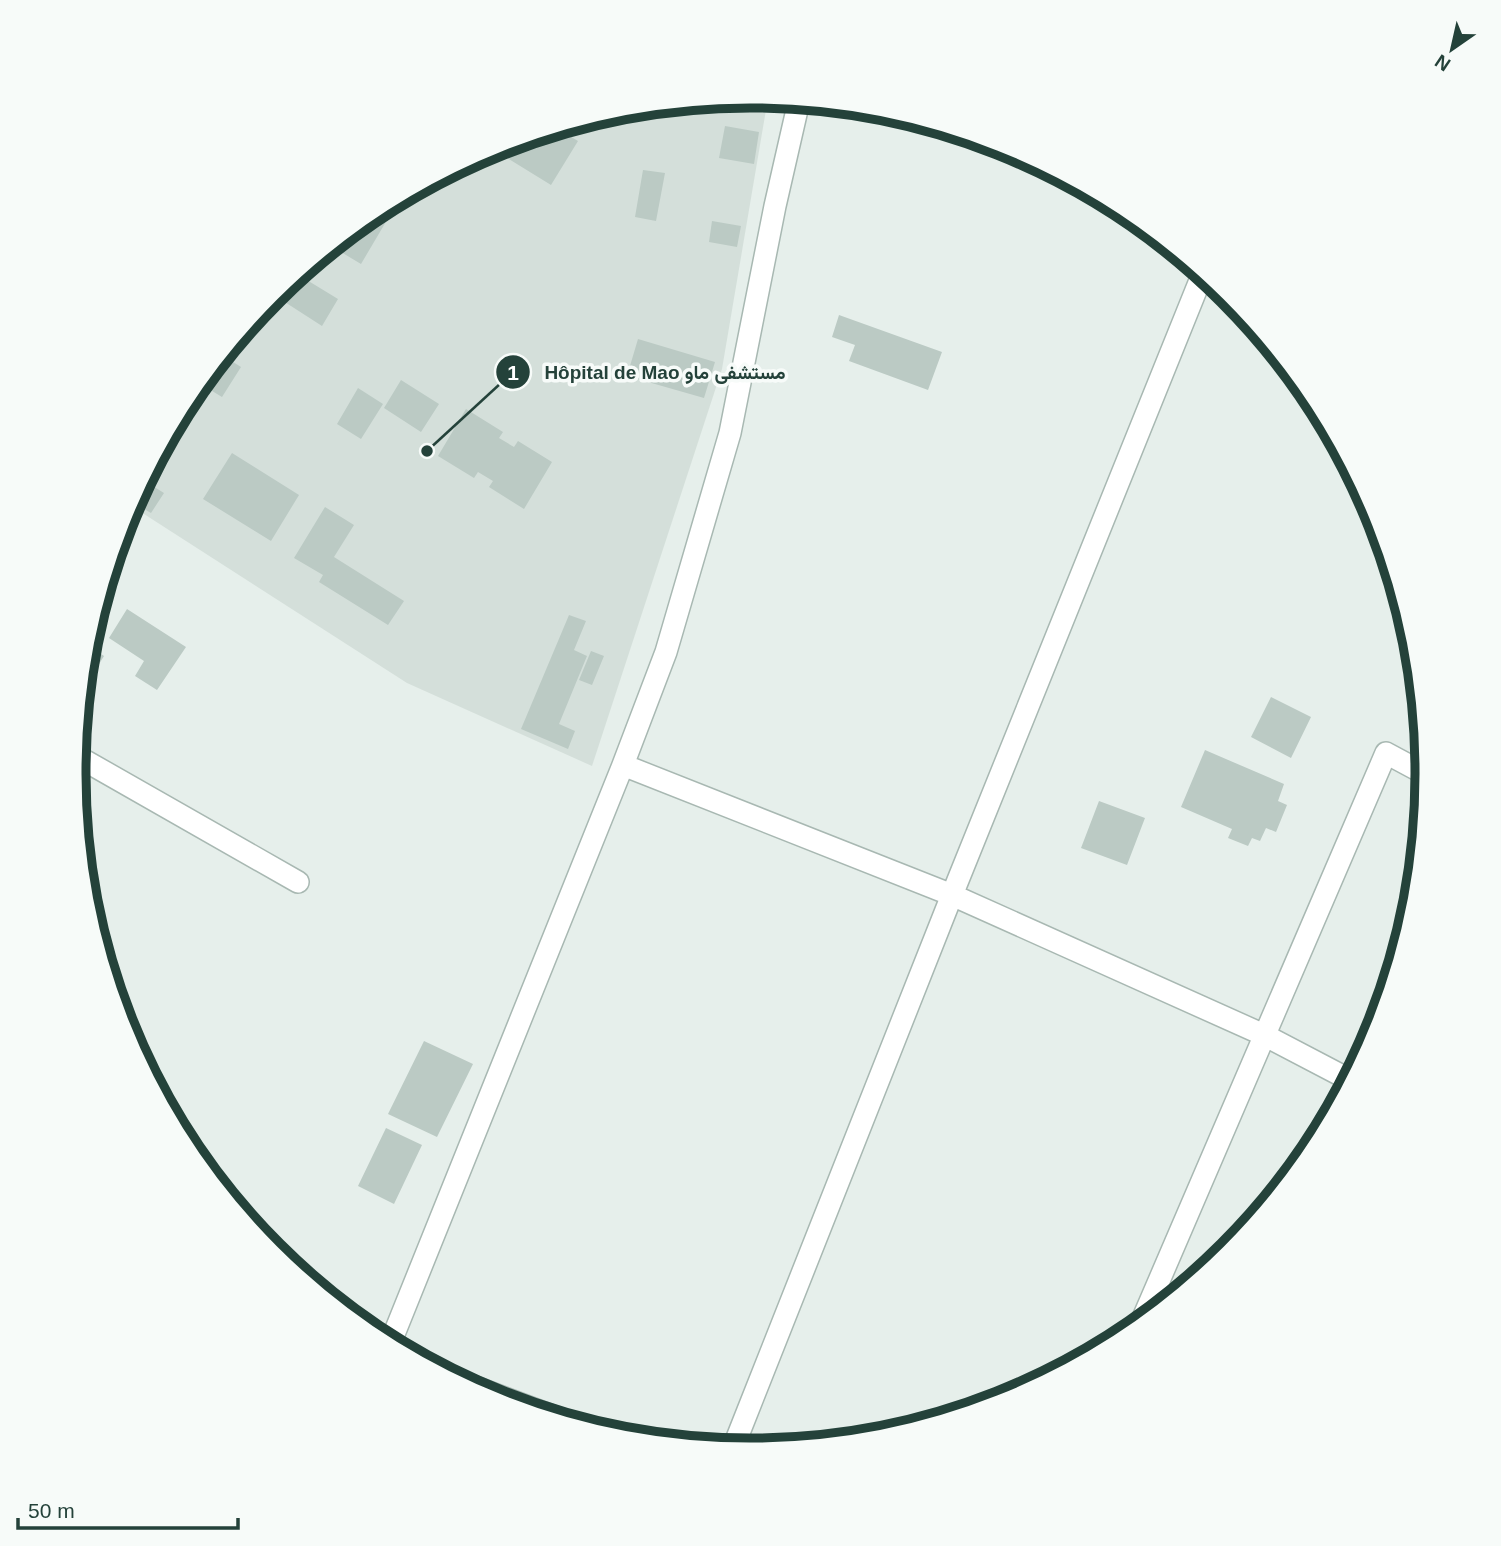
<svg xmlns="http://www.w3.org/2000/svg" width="1501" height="1546" viewBox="0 0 1501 1546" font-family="Helvetica,Vazirmatn,sans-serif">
  <rect width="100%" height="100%" fill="#e6efeb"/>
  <path fill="#d4dfda" d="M 751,96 L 768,98 L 722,369 L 592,766 L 407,683 L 130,505 L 188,397 L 272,294 L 375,210 L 492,147 L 619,109 Z"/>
  <path fill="#bbcac4" d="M 725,126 L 759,132 L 754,164 L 719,158 Z
    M 556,128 L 578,141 L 551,185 L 491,148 Z
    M 643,170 L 665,173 L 656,221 L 635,217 Z
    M 373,211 L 387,220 L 361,264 L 331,246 Z
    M 712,221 L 741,226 L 737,247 L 709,242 Z
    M 297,274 L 338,299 L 322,326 L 277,297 L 285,284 Z
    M 839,315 L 942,352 L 928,390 L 849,361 L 855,345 L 832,337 Z
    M 638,339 L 715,362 L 704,398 L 627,376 Z
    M 222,355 L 241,367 L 222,397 L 199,383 Z
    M 401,380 L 439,404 L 421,432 L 384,408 Z
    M 358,388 L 383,404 L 361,439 L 337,424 Z
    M 466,409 L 503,432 L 499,438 L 514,447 L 518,441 L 552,462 L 524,509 L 489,487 L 493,481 L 478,472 L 474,478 L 438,456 Z
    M 232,453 L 299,495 L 271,541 L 203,499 Z
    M 143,480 L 164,493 L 151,513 L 132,502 Z
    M 325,507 L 354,525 L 334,557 L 404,601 L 388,625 L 319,582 L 323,575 L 294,558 Z
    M 111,561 L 121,567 L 99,601 Z
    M 127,609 L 186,647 L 157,690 L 135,676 L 144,661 L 109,638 Z
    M 569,615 L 586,621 L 574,650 L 587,656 L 559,724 L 575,731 L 568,749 L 521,729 Z
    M 86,644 L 104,656 L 82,692 Z
    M 591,651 L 604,656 L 592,685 L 579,680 Z
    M 1271,697 L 1311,717 L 1291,758 L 1251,737 Z
    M 1205,750 L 1284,784 L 1278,801 L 1287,805 L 1276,832 L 1266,828 L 1260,841 L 1252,838 L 1248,846 L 1228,838 L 1232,829 L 1181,807 Z
    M 1099,801 L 1145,818 L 1127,865 L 1081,848 Z
    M 424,1041 L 473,1064 L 437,1137 L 388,1114 Z
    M 386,1128 L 422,1145 L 394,1204 L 358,1186 Z"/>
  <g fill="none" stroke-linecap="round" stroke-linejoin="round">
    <g stroke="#a8b8b2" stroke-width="24">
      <path id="street" d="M 75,755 L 298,882
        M 623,765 L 952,895 L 1264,1035 L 1350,1080
        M 1140,1325 L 1386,753 L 1427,775
        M 390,1344 L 623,765 L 666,652 L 730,433 L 775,206 L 799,101
        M 454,1379 L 563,1420
        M 733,1448 L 952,895 L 1203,273"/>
    </g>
    <use href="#street" stroke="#fff" stroke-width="21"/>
  </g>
  <path d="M0 0H1501V1546H0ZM750 108H751A664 664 0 0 1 1415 772V774A664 664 0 0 1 751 1438H750A664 664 0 0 1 86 774V772A664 664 0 0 1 750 108Z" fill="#f7fbf9" fill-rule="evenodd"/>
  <path fill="none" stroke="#24423a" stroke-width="9" d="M750 108H751A664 664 0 0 1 1415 772V774A664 664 0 0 1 751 1438H750A664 664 0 0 1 86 774V772A664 664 0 0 1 750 108Z"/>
  <path fill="none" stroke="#24423a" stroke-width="2.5" d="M427 451L513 372"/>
  <g fill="#24423a" stroke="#f7fbf9" stroke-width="2.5">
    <circle cx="427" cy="451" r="7"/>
    <circle cx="513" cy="372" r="18"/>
  </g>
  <g font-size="21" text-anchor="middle" font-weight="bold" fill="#fff">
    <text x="513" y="380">1</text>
  </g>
  <g font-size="19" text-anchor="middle" font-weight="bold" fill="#24423a" stroke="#f7fbf9" stroke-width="7" stroke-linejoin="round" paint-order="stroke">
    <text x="665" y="379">Hôpital de Mao مستشفى ماو</text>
  </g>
  <g transform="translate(1452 49) rotate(214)" stroke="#f7fbf9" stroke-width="5" paint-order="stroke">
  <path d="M0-5L12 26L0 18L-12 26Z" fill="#24423a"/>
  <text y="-10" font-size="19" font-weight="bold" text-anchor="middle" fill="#24423a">N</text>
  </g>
  <path d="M18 1518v10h220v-10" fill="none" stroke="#24423a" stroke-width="3.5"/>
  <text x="28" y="1518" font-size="21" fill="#24423a" stroke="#f7fbf9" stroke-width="5" paint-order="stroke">50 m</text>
</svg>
